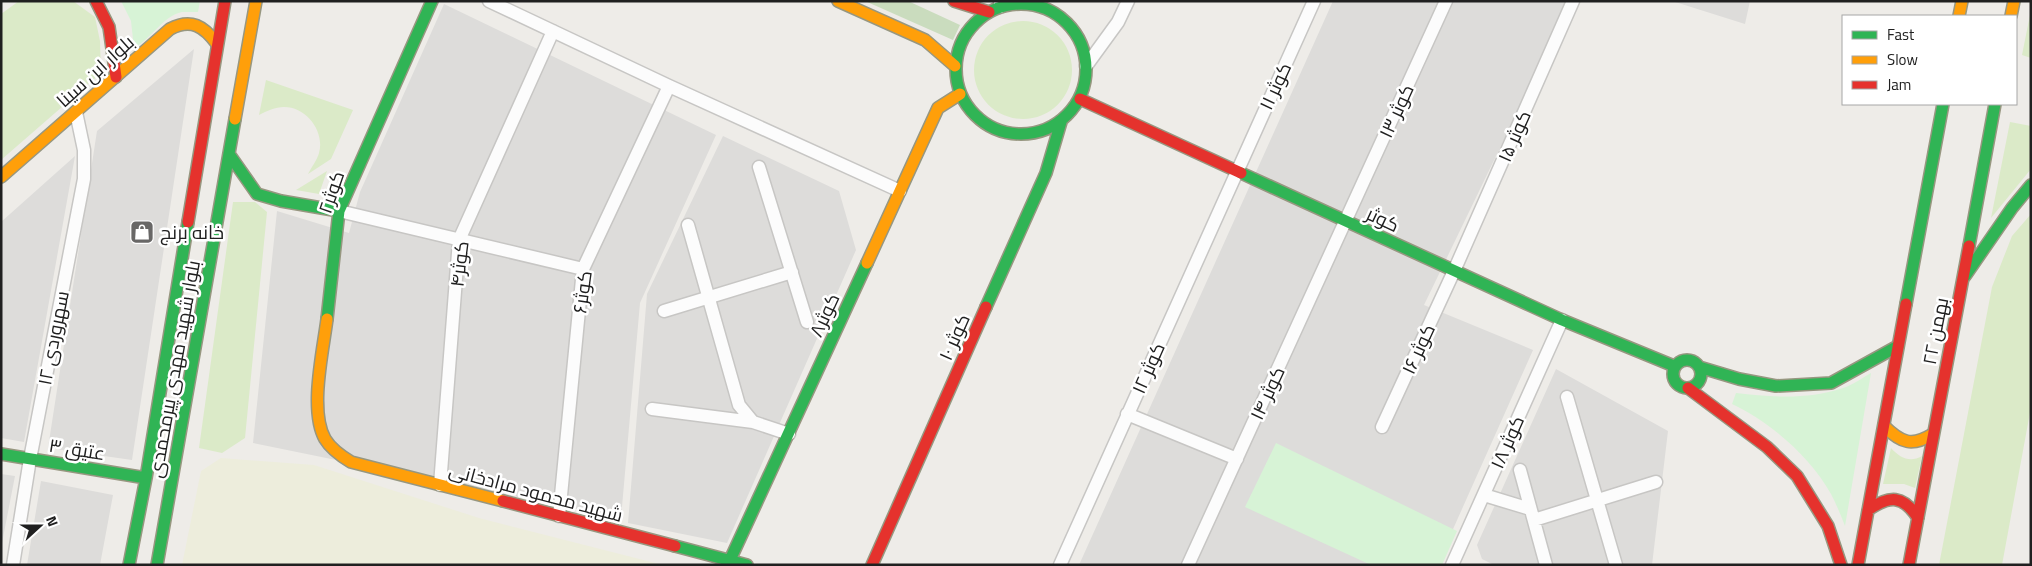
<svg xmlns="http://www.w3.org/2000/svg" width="2032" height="566" viewBox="0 0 2032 566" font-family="'Titillium Web',Cairo,sans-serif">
  <rect width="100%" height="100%" fill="#eeece8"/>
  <path fill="#dddcda" d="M 1333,1 L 1571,1 L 1424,305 L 1533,350 L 1437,565 L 1079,565 Z
    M 1672,1 L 1750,1 L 1745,24 Z
    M 444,4 L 716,135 L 640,303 L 621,518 L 253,443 L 277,211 L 349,233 L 360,192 Z
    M 194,49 L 132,460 L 48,448 L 97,131 Z
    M 723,136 L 839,191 L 856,250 L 727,543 L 628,523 L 647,294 Z
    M 75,156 L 24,442 L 1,438 L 1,222 Z
    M 1556,369 L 1668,431 L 1652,565 L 1494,565 L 1482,559 L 1477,545 Z
    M 1,474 L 15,476 L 1,548 Z
    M 41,481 L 113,495 L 100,565 L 27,565 Z"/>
  <path fill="#ededdc" d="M 221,458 L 314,465 L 479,518 L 663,565 L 182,565 L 201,471 Z"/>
  <path fill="#dbeac8" d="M 19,1 L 73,1 L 95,17 L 100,41 L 101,73 L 1,160 L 1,14 Z
    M 2031,10 L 2031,58 L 2022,55 Z
    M974 70a49 49 0 1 1 98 0a49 49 0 1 1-98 0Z
    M 266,80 L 353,110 L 331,159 L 308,174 C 311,168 317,160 319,153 C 325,132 307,107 284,107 C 275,107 267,111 259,115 Z
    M 2010,122 L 2031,126 L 2031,169 L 1991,218 Z
    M 327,171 L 319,194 L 296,190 Z
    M 233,202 L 255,202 L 267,212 L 245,438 L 222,453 L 199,448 Z
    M 2031,214 L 2031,407 L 2002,565 L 1939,565 L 1992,287 L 2012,236 Z
    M 1891,448 C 1900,458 1910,463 1922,456 L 1915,488 L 1904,484 L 1883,484 Z"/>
  <path fill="#cadcbe" d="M 865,1 L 908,1 L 960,25 L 953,40 Z"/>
  <path fill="#d7f3d6" d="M 121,1 L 200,1 L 198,12 C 193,12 187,12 182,12 C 163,16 151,39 134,48 L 131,21 Z
    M 1871,373 L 1845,526 C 1841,515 1836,504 1831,494 C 1810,456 1770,422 1732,404 L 1736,393 C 1773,397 1807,400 1843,388 C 1853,385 1862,378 1871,373 Z
    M 1276,443 L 1457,531 L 1442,565 L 1371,565 L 1245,507 Z"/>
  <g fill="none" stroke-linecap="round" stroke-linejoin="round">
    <g stroke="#c7c6c4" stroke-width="15">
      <path id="street" d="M 489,1 L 669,86 L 900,191
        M 1000,1 L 1000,7
        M 1086,66 L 1118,22 L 1128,1
        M 759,167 L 807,322
        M 339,211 L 583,269
        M 688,225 L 739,405 L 753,422 L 789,434
        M 664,311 L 792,272
        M 1567,397 L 1616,565
        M 652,409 L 753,422
        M 1127,414 L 1237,459
        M 1382,427 L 1454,271 L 1573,1
        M 1520,470 L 1546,565
        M 440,485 L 459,240 L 553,31
        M 1484,495 L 1530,509
        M 559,516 L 583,269 L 669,86
        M 1534,520 L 1656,482
        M 13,565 L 30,459 L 84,179 L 84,150 L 76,112
        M 1060,565 L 1314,1
        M 1188,565 L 1446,1
        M 1452,565 L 1562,320"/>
    </g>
    <g stroke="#979780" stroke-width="14">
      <path id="fast" d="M956 69a65 65 0 1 1 130 0a65 65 0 1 1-130 0Z
        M 229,154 L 257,194 L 281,201 L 339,211
        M 1241,173 L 1562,320 L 1674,366
        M 1969,246 L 1995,104
        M 1965,276 L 2012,208 L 2031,185
        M 1906,304 L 1943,104
        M 986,307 L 1046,173 L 1061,122
        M 327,319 L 339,211 L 432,1
        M1673 374a14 14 0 1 1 28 0a14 14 0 1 1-28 0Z
        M 1699,367 L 1739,379 L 1776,386 L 1831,383 L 1898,346
        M 1,454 L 146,478
        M 675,546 L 747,565
        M 730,560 L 867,263
        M 129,565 L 146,478 L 188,222
        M 157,565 L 235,119"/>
    </g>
    <g stroke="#979780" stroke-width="14">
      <path id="slow" d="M 838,1 L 925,40 L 955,66
        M 1959,16 L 1962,1
        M 2011,16 L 2014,1
        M 235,119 L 256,1
        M 1,177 L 170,29 C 191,18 204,26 217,44
        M 867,263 L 938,108 L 960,94
        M 327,319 C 323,351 309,411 325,439 C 331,449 341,456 351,462 L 503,501
        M 1884,426 C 1901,443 1912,447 1933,434"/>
    </g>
    <g stroke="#979780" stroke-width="14">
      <path id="jam" d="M 96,1 L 109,27 L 116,77
        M 954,1 L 989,12
        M 1080,99 L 1241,173
        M 188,222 L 225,1
        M 1688,388 L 1767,447 L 1797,476 L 1828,526 L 1841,565
        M 503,501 L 675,546
        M 1868,510 C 1890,495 1903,495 1918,518
        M 872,565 L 986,307
        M 1858,565 L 1906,304
        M 1909,565 L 1969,246"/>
    </g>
    <use href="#street" stroke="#fcfcfc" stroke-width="12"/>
    <use href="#fast" stroke="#30b455" stroke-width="11"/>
    <use href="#slow" stroke="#ff9f0a" stroke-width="11"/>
    <use href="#jam" stroke="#e5322d" stroke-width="11"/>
  </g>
  <defs>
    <g id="shop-square" transform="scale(1.25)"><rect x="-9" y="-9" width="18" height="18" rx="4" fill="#686766" stroke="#fff"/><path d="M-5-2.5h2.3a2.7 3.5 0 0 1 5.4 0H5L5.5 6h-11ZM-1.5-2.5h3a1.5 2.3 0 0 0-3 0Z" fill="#fff"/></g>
  </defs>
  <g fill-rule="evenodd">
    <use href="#shop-square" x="142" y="232"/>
  </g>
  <g text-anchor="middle" stroke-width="5" stroke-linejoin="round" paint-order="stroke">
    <g font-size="19" fill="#202020" stroke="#fff">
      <text transform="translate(95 71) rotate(-42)" y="7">بلوار ابن سینا</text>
      <text transform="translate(1275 86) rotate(-65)" y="7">کوثر ۱۱</text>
      <text transform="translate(1396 111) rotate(-65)" y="7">کوثر ۱۳</text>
      <text transform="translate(1514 136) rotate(-66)" y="7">۱۵ کوثر</text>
      <text transform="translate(331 192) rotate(-71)" y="7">کوثر۲</text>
      <text transform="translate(1383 219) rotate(25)" y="7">کوثر</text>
      <text transform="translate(459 264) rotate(-83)" y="7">کوثر۴</text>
      <text transform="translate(582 292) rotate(-82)" y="7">کوثر۶</text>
      <text transform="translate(824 315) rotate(-65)" y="7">کوثر۸</text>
      <text transform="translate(1935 331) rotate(-79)" y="7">۲۲ بهمن</text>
      <text transform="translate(954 337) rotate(-66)" y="7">کوثر ۱۰</text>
      <text transform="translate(53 338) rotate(-79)" y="7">سهروردی ۱۲</text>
      <text transform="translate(1418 349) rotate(-65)" y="7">کوثر ۱۶</text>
      <text transform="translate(1148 368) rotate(-66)" y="7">کوثر ۱۲</text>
      <text transform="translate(174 369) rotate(-80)" y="7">بلوار شهید مهدی پیرمحمدی</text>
      <text transform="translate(1267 393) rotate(-65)" y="7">کوثر ۱۴</text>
      <text transform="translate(1507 442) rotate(-66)" y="7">کوثر ۱۸</text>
      <text transform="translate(77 449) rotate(9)" y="7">عتیق ۳</text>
      <text transform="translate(536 492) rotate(15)" y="7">شهید محمود مرادخانی</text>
    </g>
    <g font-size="19" fill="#202020" stroke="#fff" text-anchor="start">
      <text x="160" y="239">خانه برنج</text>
    </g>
  </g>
  <rect width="2032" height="566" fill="none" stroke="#202020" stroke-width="5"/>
  <rect x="1842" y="15" width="175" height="90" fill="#ffffff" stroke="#a6a6a6"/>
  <rect x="1852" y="31" width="25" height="8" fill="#30b455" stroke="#a6a6a6"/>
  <text x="1887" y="40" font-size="15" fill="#202020">Fast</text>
  <rect x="1852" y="56" width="25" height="8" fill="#ff9f0a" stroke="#a6a6a6"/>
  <text x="1887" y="65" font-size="15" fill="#202020">Slow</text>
  <rect x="1852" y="81" width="25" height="8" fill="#e5322d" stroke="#a6a6a6"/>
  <text x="1887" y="90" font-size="15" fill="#202020">Jam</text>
  <g transform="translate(40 526) rotate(69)" stroke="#ffffff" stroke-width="4" paint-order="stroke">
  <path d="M0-4L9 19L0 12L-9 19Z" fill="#202020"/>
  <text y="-8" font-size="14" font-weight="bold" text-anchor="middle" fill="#202020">N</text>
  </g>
</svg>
